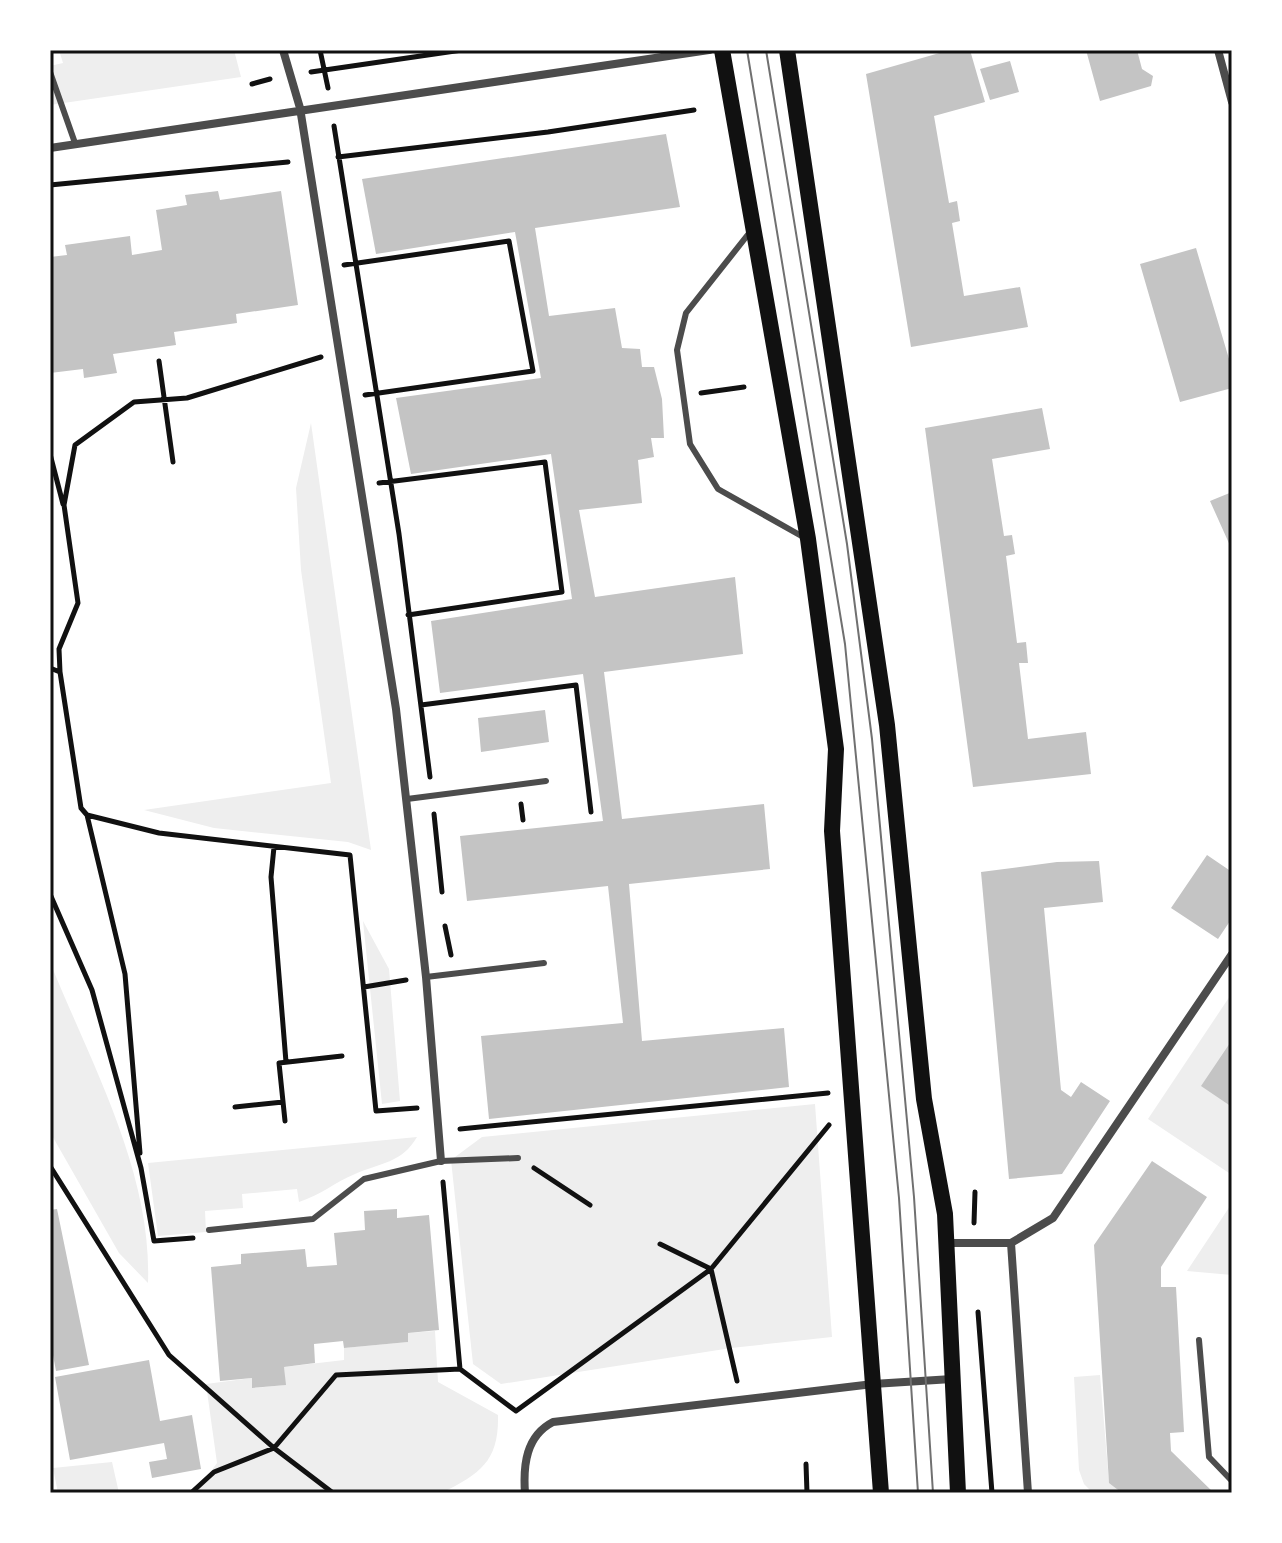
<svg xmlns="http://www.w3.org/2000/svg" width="1282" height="1543" viewBox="0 0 1282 1543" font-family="'Libre Baskerville',serif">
  <rect width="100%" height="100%" fill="#fff"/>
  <path fill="#eee" d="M 59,50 L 234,50 L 241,77 L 50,105 L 50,66 L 63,63 Z
    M 311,423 L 371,850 L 348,842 L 214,828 L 144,810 L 331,783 L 301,570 L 296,488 Z
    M 363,921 L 389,969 L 400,1101 L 382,1104 Z
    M 50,962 C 91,1064 152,1171 148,1283 L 119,1253 L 50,1132 Z
    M 1232,993 L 1232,1175 L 1148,1119 Z
    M 815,1104 L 832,1337 L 731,1348 L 501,1384 L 473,1364 L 451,1160 L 482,1137 Z
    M 417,1137 C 402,1163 380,1163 355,1174 C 335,1182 321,1195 299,1202 L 297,1189 L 242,1194 L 243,1208 L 205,1211 L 206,1232 L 158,1236 L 148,1163 Z
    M 1232,1203 L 1232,1275 L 1187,1271 Z
    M 435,1331 L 438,1382 L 498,1415 C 499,1461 481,1473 442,1493 L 195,1493 L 217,1463 L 206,1384 L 252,1378 L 253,1388 L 285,1385 L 284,1367 L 344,1360 L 344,1348 L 408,1342 L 408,1333 Z
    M 1100,1375 L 1109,1482 L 1122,1493 L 1093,1493 L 1084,1484 L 1079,1470 L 1074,1377 Z
    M 112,1462 L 119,1493 L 58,1493 L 53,1468 Z"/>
  <path fill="#c4c4c4" d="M 950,50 L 970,50 L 985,102 L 934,116 L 949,203 L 957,201 L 960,221 L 952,223 L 964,296 L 1020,287 L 1028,327 L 911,347 L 866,74 Z
    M 1086,50 L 1137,50 L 1142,69 L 1153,76 L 1151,86 L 1100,101 Z
    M 1010,61 L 1019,92 L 990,100 L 980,69 Z
    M 666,134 L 680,207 L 535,228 L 549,316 L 615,308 L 622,348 L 640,349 L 642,367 L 654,367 L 662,399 L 664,438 L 651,438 L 654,457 L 638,460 L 642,503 L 579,510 L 595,597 L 735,577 L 743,654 L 604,672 L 622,819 L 764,804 L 770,869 L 629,884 L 642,1041 L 784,1028 L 789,1087 L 489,1119 L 481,1036 L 623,1023 L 608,886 L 467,901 L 460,836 L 603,821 L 583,674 L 440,693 L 431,621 L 572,599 L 551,454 L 411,474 L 396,398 L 541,378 L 515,232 L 376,254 L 362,179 Z
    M 218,191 L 220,200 L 281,191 L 298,305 L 236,314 L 237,323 L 174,332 L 176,345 L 113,354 L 117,373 L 84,378 L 83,369 L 50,373 L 50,257 L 67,255 L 65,245 L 130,236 L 132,255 L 162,250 L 156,210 L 187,205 L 185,195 Z
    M 1196,248 L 1232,369 L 1232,388 L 1180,402 L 1140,264 Z
    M 1042,408 L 1050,449 L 992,459 L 1004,536 L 1012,535 L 1015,554 L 1006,556 L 1017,643 L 1026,642 L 1028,663 L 1019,663 L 1028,739 L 1086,732 L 1091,774 L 973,787 L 925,428 Z
    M 1232,492 L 1232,550 L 1210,501 Z
    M 545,710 L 549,742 L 481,752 L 478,718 Z
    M 1207,855 L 1232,872 L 1232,918 L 1218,939 L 1171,908 Z
    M 1099,861 L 1103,902 L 1044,908 L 1061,1090 L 1071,1097 L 1081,1082 L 1110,1101 L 1062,1174 L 1009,1179 L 981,872 L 1057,862 Z
    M 1232,1040 L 1232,1107 L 1201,1086 Z
    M 1152,1161 L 1207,1197 L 1161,1267 L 1161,1287 L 1176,1287 L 1184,1432 L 1170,1433 L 1171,1451 L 1214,1493 L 1122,1493 L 1109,1483 L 1094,1245 Z
    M 57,1209 L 89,1365 L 56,1371 L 50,1339 L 50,1210 Z
    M 397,1209 L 397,1218 L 429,1215 L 439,1330 L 408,1333 L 408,1342 L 344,1348 L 343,1341 L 314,1344 L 315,1363 L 284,1367 L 286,1385 L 252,1388 L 252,1378 L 220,1381 L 211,1267 L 241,1264 L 241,1254 L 305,1249 L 307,1267 L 337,1265 L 334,1233 L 365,1230 L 364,1211 Z
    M 149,1360 L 160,1421 L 192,1415 L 201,1469 L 152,1478 L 149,1462 L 167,1459 L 164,1443 L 70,1460 L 55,1377 Z"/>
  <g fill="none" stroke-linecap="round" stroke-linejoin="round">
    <path stroke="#111" stroke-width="5" d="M 320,50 L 328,88
      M 311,72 L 462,50
      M 252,84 L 270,79
      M 334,126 L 399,534 L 430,777
      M 338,157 L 548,132 L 694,110
      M 50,185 L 288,162
      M 344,265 L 509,241 L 533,371 L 365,395
      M 159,361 L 173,462
      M 701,393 L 744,387
      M 50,454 L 63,504
      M 379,483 L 545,462 L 562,592 L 408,615
      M 50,668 L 60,672 L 81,808 L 87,815 L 159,833 L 350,855 L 376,1111 L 417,1108
      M 60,672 L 59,649 L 78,603 L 64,505 L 75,445 L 134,402 L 187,398 L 321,357
      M 421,705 L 576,685 L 591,812
      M 521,804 L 523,820
      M 434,814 L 442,892
      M 87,815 L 125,974 L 140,1153
      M 274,847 L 271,877 L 286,1062
      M 50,894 L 92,990 L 141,1168 L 154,1241 L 193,1238
      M 445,926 L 451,955
      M 364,987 L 406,980
      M 235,1107 L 283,1102
      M 285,1121 L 279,1063 L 342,1056
      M 460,1129 L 828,1093
      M 50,1166 L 169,1355 L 274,1448 L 333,1493
      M 534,1168 L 590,1205
      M 443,1182 L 460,1369 L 516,1411 L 711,1269 L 829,1125
      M 974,1223 L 975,1192
      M 660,1244 L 711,1269 L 737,1381
      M 978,1312 L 992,1493
      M 806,1464 L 807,1493
      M 191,1493 L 214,1472 L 274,1448 L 336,1375 L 460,1369"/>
    <path stroke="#4c4c4c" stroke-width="6" d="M 50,72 L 75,143
      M 750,232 L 686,313 L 677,350 L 690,444 L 718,489 L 805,538
      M 407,799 L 546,781
      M 426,977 L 544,963
      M 209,1230 L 313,1219 L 364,1179 L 441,1161 L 518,1158
      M 1199,1340 L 1209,1457 L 1232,1481"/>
    <path stroke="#4c4c4c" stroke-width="8" d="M 283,50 L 300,108 L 396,709 L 426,977 L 441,1161
      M 1218,50 L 1232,102
      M 50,148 L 709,50
      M 946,1243 L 1011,1243 L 1053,1218 L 1232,954
      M 1011,1243 L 1028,1493
      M 525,1493 C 523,1465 526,1436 553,1422 L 873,1384 L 952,1379"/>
    <path stroke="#111" stroke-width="16" d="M 722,50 L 808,539 L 836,749 L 832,831 L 881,1493
      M 787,50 L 887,725 L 924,1099 L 945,1214 L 958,1493"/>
    <path stroke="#707070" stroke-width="2" d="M 747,50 L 845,644 L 899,1198 L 918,1493
      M 766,50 L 847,544 L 872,739 L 914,1197 L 933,1493"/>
  </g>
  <rect width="1282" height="1543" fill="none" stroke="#ffffff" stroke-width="104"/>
  <rect x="52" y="52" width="1178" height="1439" fill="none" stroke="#111" stroke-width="3"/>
</svg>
